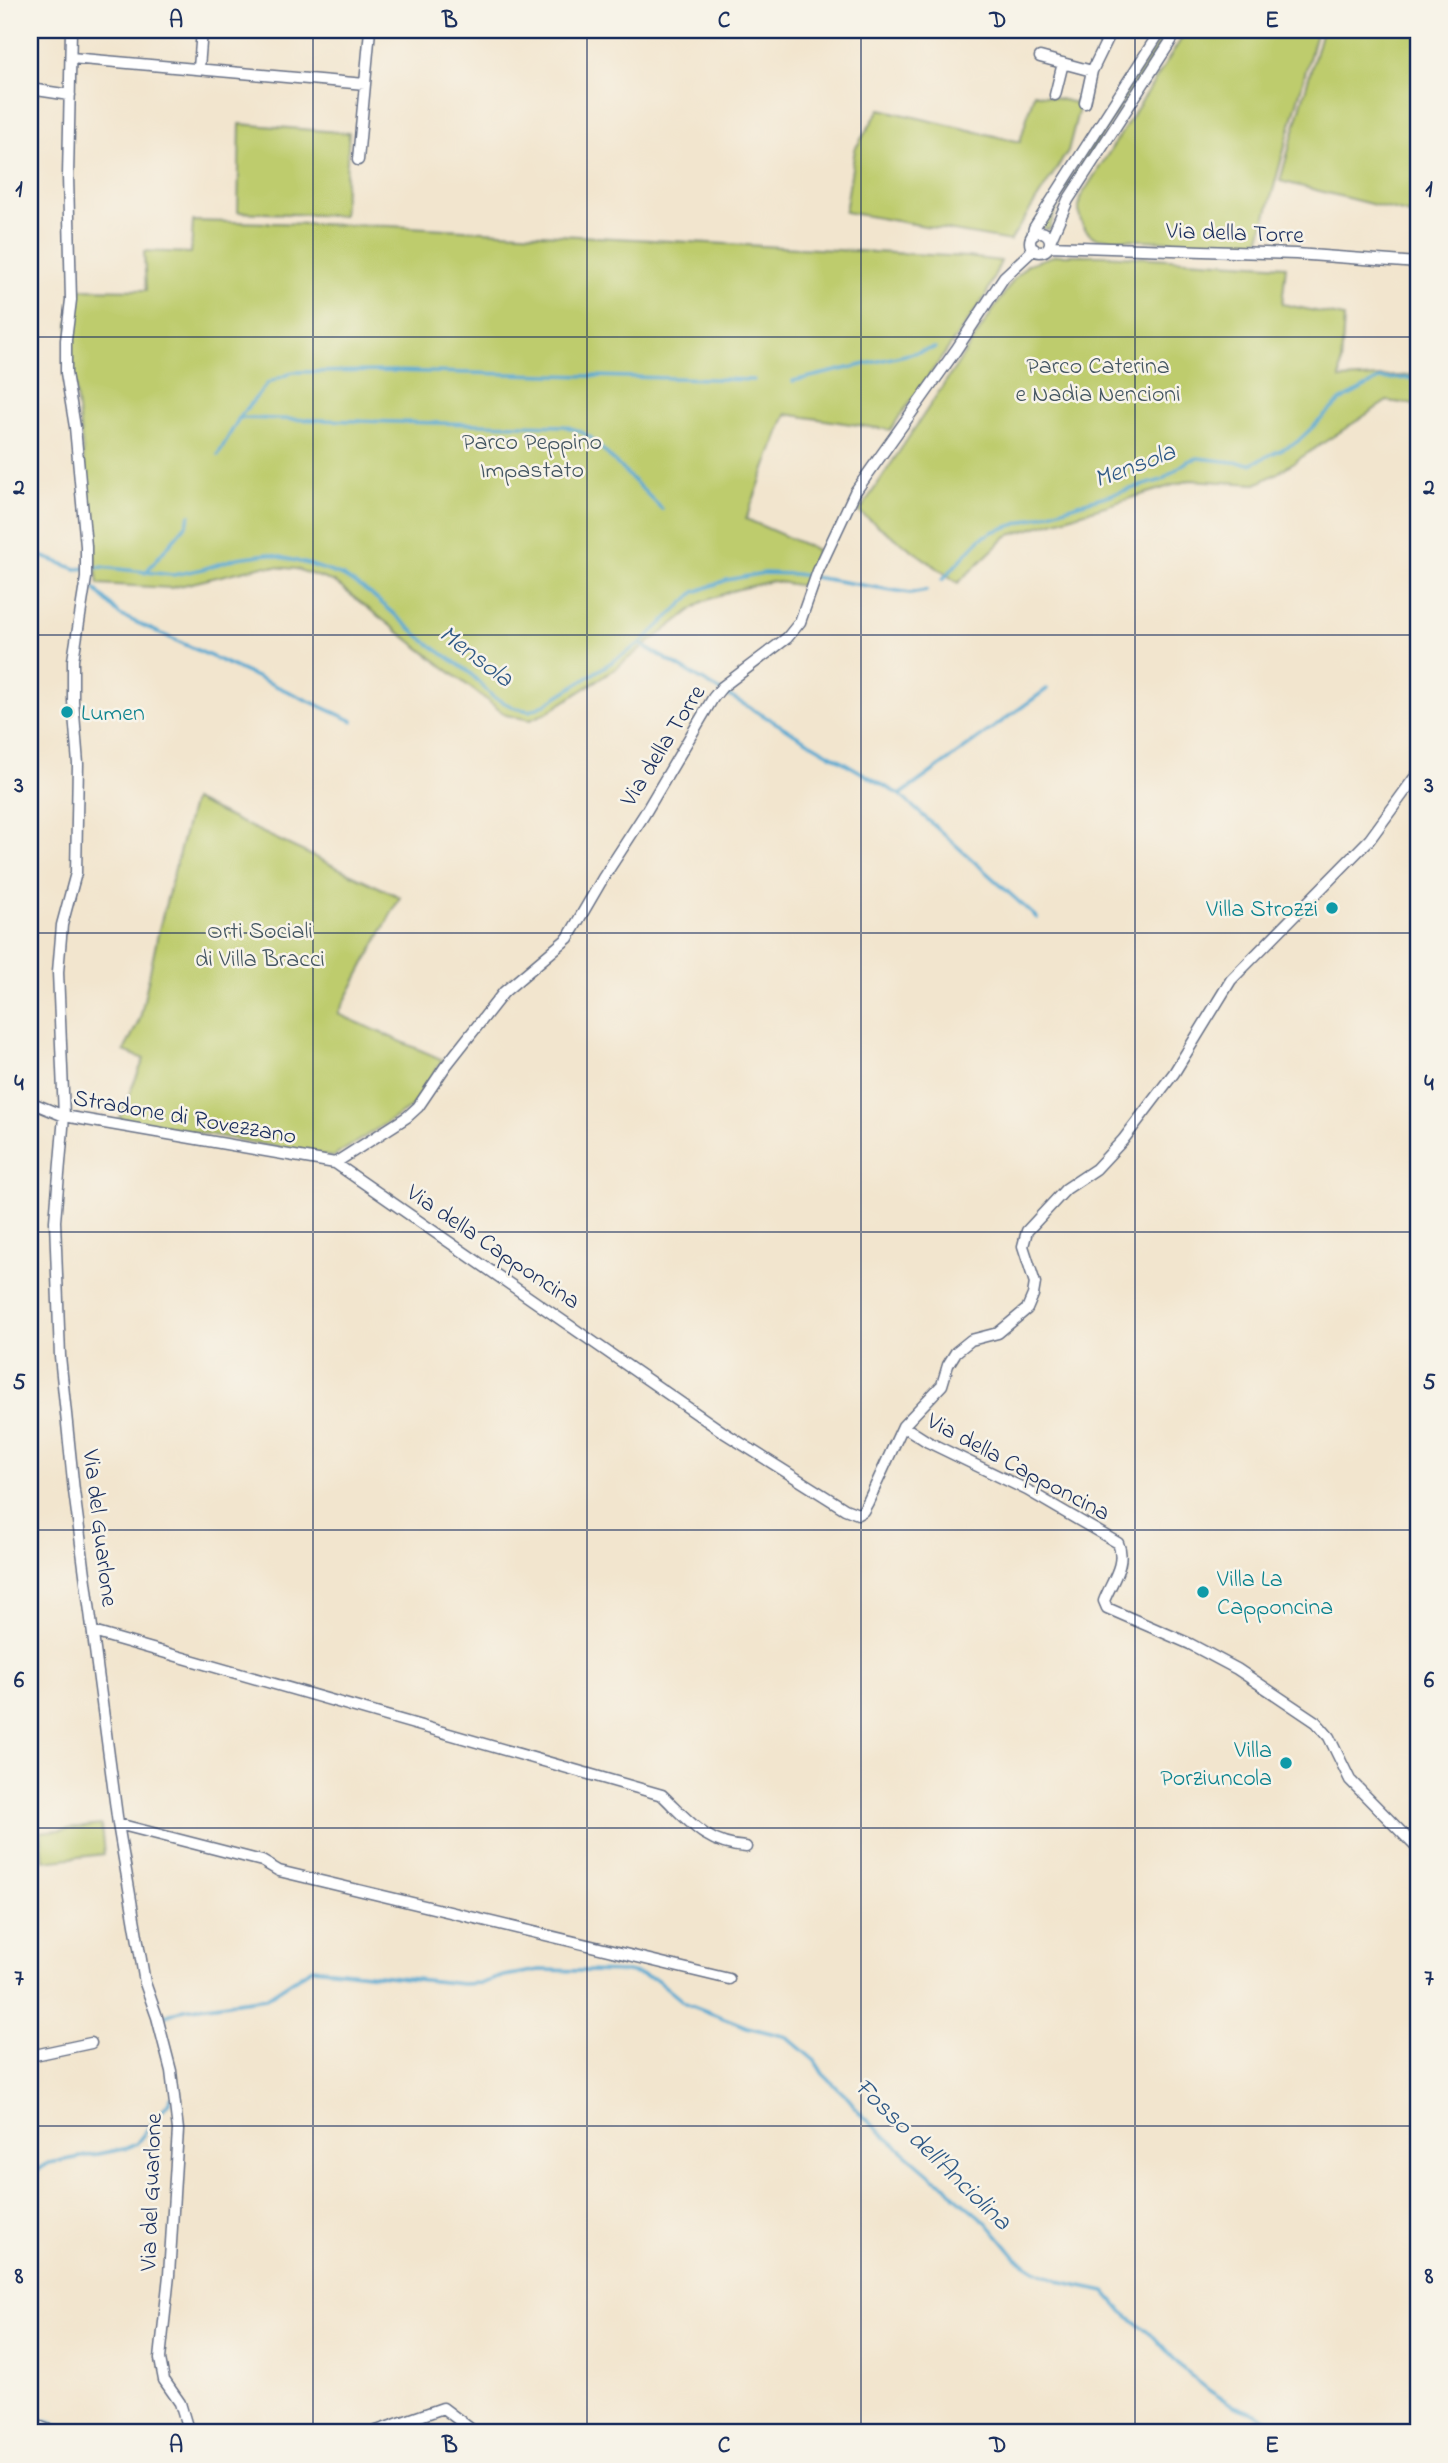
<svg xmlns="http://www.w3.org/2000/svg" width="1448" height="2463" viewBox="0 0 1448 2463" font-family="'Indie Flower',sans-serif">
  <rect width="100%" height="100%" fill="#f7f3e8"/>
  <filter id="ink" filterUnits="userSpaceOnUse"><feTurbulence type="fractalNoise" baseFrequency=".0143" numOctaves="2"/><feDisplacementMap in="SourceGraphic" scale="14" xChannelSelector="R" yChannelSelector="G"/><feConvolveMatrix kernelMatrix="1 2 1 2 8 2 1 2 1" color-interpolation-filters="sRGB"/></filter>
  <filter id="wash" filterUnits="userSpaceOnUse"><feTurbulence type="fractalNoise" baseFrequency=".00686" numOctaves="4" result="noise"/><feDisplacementMap in="SourceGraphic" scale="28" xChannelSelector="R" yChannelSelector="G"/><feGaussianBlur stdDeviation="1.57" result="paint"/><feColorMatrix in="noise" values="0 0 0 0 0 0 0 0 0 0 0 0 0 0 0 0 0 1.4 0 .05"/><feComposite in="paint" operator="in"/></filter>
  <g filter="url(#wash)">
    <rect width="100%" height="100%" fill="#f2e5ce"/>
    <path fill="#becc6d" stroke="#6c7e66" stroke-width="2" d="M 1166,30 L 1170,30 L 1058,203 L 1049,230 L 1040,227 Z
      M 1187,30 L 1317,30 L 1258,245 L 1095,238 C 1080,228 1077,215 1080,198 Z
      M 1322,30 L 1418,30 L 1418,216 L 1280,181 Z
      M 1034,93 L 1080,104 L 1068,151 L 1010,241 L 845,212 L 855,149 L 880,109 L 1020,142 Z
      M 240,124 L 349,133 L 343,216 L 238,212 Z
      M 193,221 L 390,226 L 967,257 L 1001,261 L 985,297 L 890,430 L 786,414 L 746,519 L 817,550 L 803,586 L 772,581 L 735,590 L 702,602 L 612,671 L 548,712 L 530,720 L 506,715 L 334,582 L 296,569 L 263,566 L 171,588 L 98,584 L 68,324 L 80,289 L 146,290 L 144,251 L 191,253 Z
      M 1056,255 L 1102,255 L 1286,266 L 1282,304 L 1344,317 L 1340,379 L 1418,375 L 1418,405 L 1387,401 L 1276,474 L 1256,484 L 1190,480 L 1007,536 L 958,583 L 859,512 L 1014,279 L 1028,264 Z
      M 193,800 L 400,897 L 338,1014 L 443,1060 L 411,1107 L 333,1157 L 119,1118 L 144,1059 L 124,1051 L 140,1019 L 159,929 Z
      M 101,1825 L 104,1854 L 44,1861 L 41,1832 Z"/>
    <g fill="none" stroke-linecap="round" stroke-linejoin="round">
      <path stroke="#55a7d0" stroke-width="3.5" d="M 793,381 L 935,348
        M 239,418 L 564,426 L 580,431 L 590,437 L 662,509
        M 218,455 L 239,418 L 268,383 L 293,372 L 391,371 L 754,380
        M 30,552 L 76,569 L 101,567 L 173,575 L 203,569 L 237,558 L 268,554 L 308,564 L 343,576 L 371,594 L 425,641 L 470,673 L 493,697 L 515,708 L 530,711 L 544,705 L 640,644 L 695,592 L 727,580 L 764,573 L 795,574 L 910,593 L 926,590
        M 92,568 L 90,584 L 120,615 L 353,721
        M 145,573 L 186,525 L 190,515
        M 942,580 L 980,539 L 992,532 L 1078,504 L 1162,480 L 1188,461 L 1198,458 L 1251,464 L 1297,442 L 1340,401 L 1380,379 L 1418,378
        M 640,644 L 900,795 L 1037,918
        M 900,795 L 1047,689
        M 160,2018 L 184,2009 L 266,1998 L 312,1968 L 462,1984 L 482,1983 L 504,1976 L 539,1970 L 628,1972 L 656,1979 L 685,2003 L 747,2027 L 787,2037 L 815,2061 L 823,2074 L 849,2099 L 862,2116 L 934,2178 L 946,2185 L 955,2196 L 987,2223 L 1016,2258 L 1035,2270 L 1063,2282 L 1105,2291 L 1123,2312 L 1154,2337 L 1184,2370 L 1210,2391 L 1234,2406 L 1258,2415 L 1293,2433
        M 30,2175 L 49,2163 L 124,2149 L 136,2144 L 169,2102 L 170,2097
        M 30,2417 L 85,2433"/>
    </g>
  </g>
  <g filter="url(#ink)">
    <g fill="none" stroke-linecap="round" stroke-linejoin="round">
      <g stroke="#666f85" stroke-width="13">
        <path id="street" d="M 71,30 L 68,176 L 71,300 L 66,340 L 66,373 L 75,427 L 86,546 L 86,578 L 73,660 L 73,701 L 78,764 L 76,873 L 62,925 L 58,972 L 64,1116 L 55,1221 L 60,1356 L 74,1491 L 118,1824 L 145,1983 L 157,2017 L 171,2071 L 178,2130 L 169,2275 L 160,2359 L 164,2380 L 180,2403 L 189,2433
          M 1040,57 L 1092,71
          M 71,58 L 365,84 L 358,160
          M 199,68 L 202,30
          M 365,84 L 370,30
          M 30,89 L 70,95
          M 1055,95 L 1063,63
          M 1085,103 L 1092,71 L 1112,30
          M1030 242a10 10 0 1 1 20 0a10 10 0 1 1-20 0Z
          M 1032,237 L 1034,228 L 1161,30
          M 1050,241 L 1068,200 L 1178,30
          M 1049,246 L 1296,254 L 1418,263
          M 30,1102 L 64,1116 L 335,1163 L 723,1432 L 845,1509 L 858,1514 L 863,1511 L 868,1502 L 903,1426 L 942,1385 L 948,1365 L 956,1352 L 971,1340 L 998,1333 L 1027,1309 L 1033,1295 L 1035,1283 L 1023,1246 L 1027,1231 L 1066,1189 L 1096,1169 L 1123,1140 L 1174,1073 L 1231,980 L 1370,839 L 1418,773
          M 335,1163 L 407,1117 L 418,1107 L 445,1067 L 504,992 L 568,938 L 603,878 L 644,815 L 713,698 L 722,687 L 787,638 L 800,622 L 818,571 L 855,492 L 956,350 L 1004,277 L 1034,249
          M 903,1426 L 928,1442 L 1027,1490 L 1118,1543 C 1127,1564 1111,1582 1104,1601 L 1107,1608 L 1190,1644 L 1237,1669 L 1316,1722 L 1329,1737 L 1350,1780 L 1418,1849
          M 93,1632 L 662,1795 C 689,1821 706,1845 746,1847
          M 118,1824 L 262,1861 L 279,1871 L 729,1979
          M 30,2056 L 91,2043
          M 30,2423 L 57,2433
          M 371,2433 L 443,2408 L 476,2433"/>
      </g>
      <use href="#street" stroke="#fff" stroke-width="10"/>
    </g>
  </g>
  <path fill="none" stroke="#1b2f5e" stroke-width="2" stroke-opacity="0.55" d="M 313,30 L 313,2433M 587,30 L 587,2433M 861,30 L 861,2433M 1135,30 L 1135,2433M 30,337 L 1418,337M 30,635 L 1418,635M 30,933 L 1418,933M 30,1232 L 1418,1232M 30,1530 L 1418,1530M 30,1828 L 1418,1828M 30,2126 L 1418,2126"/>
  <g fill="#0f9aa8" stroke="#f7f3e8" stroke-width="2.5">
    <circle cx="67" cy="712" r="7"/>
    <circle cx="1332" cy="908" r="7"/>
    <circle cx="1203" cy="1592" r="7"/>
    <circle cx="1286" cy="1763" r="7"/>
  </g>
  <g text-anchor="middle" stroke-width="5" stroke-linejoin="round" paint-order="stroke">
    <g font-size="24" fill="#1b2f5e" stroke="#f7f3e8">
      <text transform="translate(1235 232) rotate(2)" y="8">Via della Torre</text>
      <text transform="translate(662 745) rotate(-58)" y="8">Via della Torre</text>
      <text transform="translate(185 1116) rotate(10)" y="8">Stradone di Rovezzano</text>
      <text transform="translate(494 1246) rotate(34)" y="8">Via della Capponcina</text>
      <text transform="translate(1019 1466) rotate(28)" y="8">Via della Capponcina</text>
      <text transform="translate(101 1528) rotate(83)" y="8">Via del Guarlone</text>
      <text transform="translate(150 2192) rotate(-88)" y="8">Via del Guarlone</text>
    </g>
    <g font-size="24" fill="#445662" stroke="#f7f3e8">
      <text x="1098" y="373">Parco Caterina<tspan x="1098" dy="28">e Nadia Nencioni</tspan></text>
      <text x="532" y="449">Parco Peppino<tspan x="532" dy="28">Impastato</tspan></text>
      <text x="260" y="938">Orti Sociali<tspan x="260" dy="28">di Villa Bracci</tspan></text>
    </g>
    <g font-size="24" fill="#0d838f" stroke="#f7f3e8" text-anchor="start">
      <text x="81" y="720">Lumen</text>
      <text x="1318" y="916" text-anchor="end">Villa Strozzi</text>
      <text x="1217" y="1586">Villa La<tspan x="1217" dy="28">Capponcina</tspan></text>
      <text x="1272" y="1757" text-anchor="end">Villa<tspan x="1272" dy="28">Porziuncola</tspan></text>
    </g>
    <g font-size="26" font-style="italic" fill="#2f5986" stroke="#f7f3e8">
      <text transform="translate(1134 464) rotate(-21)" y="9">Mensola</text>
      <text transform="translate(477 655) rotate(37)" y="9">Mensola</text>
      <text transform="translate(934 2153) rotate(44)" y="9">Fosso dell'Anciolina</text>
    </g>
  </g>
  <rect width="1448" height="2463" fill="none" stroke="#f7f3e8" stroke-width="77"/>
  <rect x="38" y="38" width="1372" height="2386" fill="none" stroke="#1b2f5e" stroke-width="2.5"/>
  <g font-size="23" text-anchor="middle" font-weight="bold" fill="#1b2f5e">
    <text x="176" y="27">A</text>
    <text x="450" y="27">B</text>
    <text x="724" y="27">C</text>
    <text x="998" y="27">D</text>
    <text x="1272" y="27">E</text>
    <text x="19" y="196">1</text>
    <text x="1429" y="196">1</text>
    <text x="19" y="494">2</text>
    <text x="1429" y="494">2</text>
    <text x="19" y="792">3</text>
    <text x="1429" y="792">3</text>
    <text x="19" y="1090">4</text>
    <text x="1429" y="1090">4</text>
    <text x="19" y="1389">5</text>
    <text x="1429" y="1389">5</text>
    <text x="19" y="1687">6</text>
    <text x="1429" y="1687">6</text>
    <text x="19" y="1985">7</text>
    <text x="1429" y="1985">7</text>
    <text x="19" y="2283">8</text>
    <text x="1429" y="2283">8</text>
    <text x="176" y="2452">A</text>
    <text x="450" y="2452">B</text>
    <text x="724" y="2452">C</text>
    <text x="998" y="2452">D</text>
    <text x="1272" y="2452">E</text>
  </g>
</svg>
